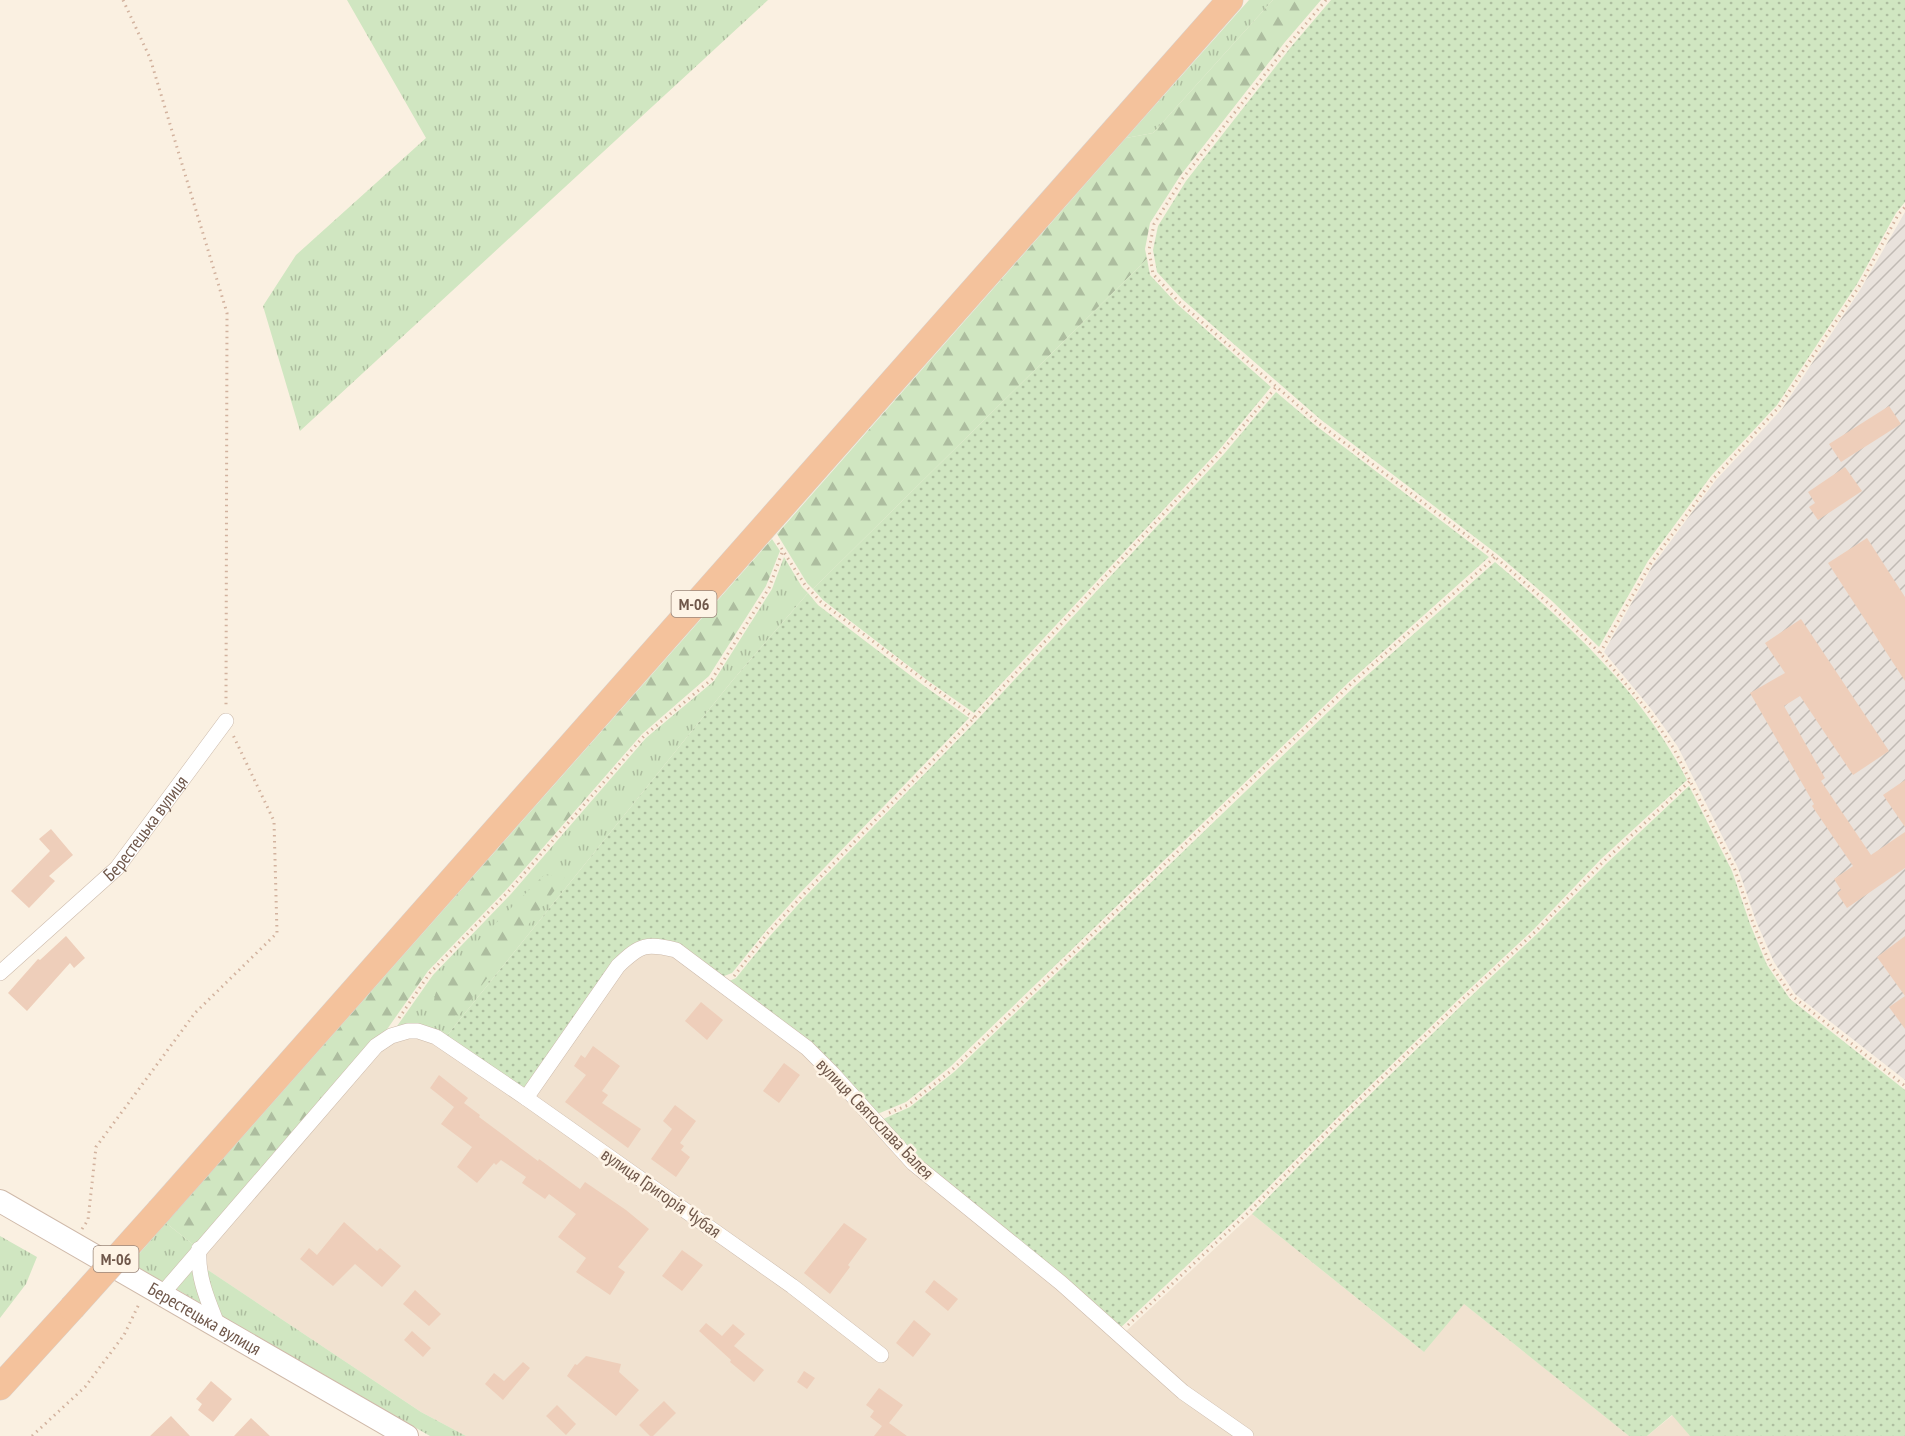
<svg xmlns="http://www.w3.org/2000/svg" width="1905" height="1436" viewBox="0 0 1905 1436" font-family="'PT Sans Narrow',sans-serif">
  <defs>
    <pattern id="industrial-furrows" width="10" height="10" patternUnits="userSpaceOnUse" patternTransform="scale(1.5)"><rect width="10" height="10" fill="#e9e2dc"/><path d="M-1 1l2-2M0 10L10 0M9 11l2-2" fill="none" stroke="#c1bab4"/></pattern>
    <pattern id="grass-tufts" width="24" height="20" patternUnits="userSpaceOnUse" patternTransform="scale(1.5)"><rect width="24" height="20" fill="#d0e6c1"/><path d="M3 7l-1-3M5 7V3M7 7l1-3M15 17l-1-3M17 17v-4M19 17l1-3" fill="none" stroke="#adbd9f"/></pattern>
    <pattern id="forest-firs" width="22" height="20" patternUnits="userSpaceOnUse" patternTransform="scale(1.5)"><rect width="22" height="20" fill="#d0e6c1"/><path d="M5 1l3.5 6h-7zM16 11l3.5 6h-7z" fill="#adbd9f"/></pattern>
    <pattern id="garden-dots" width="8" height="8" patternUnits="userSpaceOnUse" patternTransform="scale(1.5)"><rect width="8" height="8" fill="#d0e6c1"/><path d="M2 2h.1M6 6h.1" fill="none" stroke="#adbd9f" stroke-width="1.8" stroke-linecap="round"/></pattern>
  </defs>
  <rect width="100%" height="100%" fill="#faf0e1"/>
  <path fill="#f1e2d0" d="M 653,949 L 674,954 L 804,1051 L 1239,1436 L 466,1436 L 421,1412 L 202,1266 L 203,1252 L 373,1056 L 401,1038 L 426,1038 L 532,1097 L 622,969 Z
    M 1252,1214 L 1424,1352 L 1463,1303 L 1629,1436 L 1251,1436 L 1185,1389 L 1123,1334 Z
    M 1673,1415 L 1690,1436 L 1647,1436 Z"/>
  <path fill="url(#industrial-furrows)" d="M 1905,212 L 1905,1080 L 1795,994 L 1774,962 L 1756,921 L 1738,868 L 1678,747 L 1652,710 L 1604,652 L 1653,565 L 1716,480 L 1782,409 L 1862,287 Z"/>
  <path fill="url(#grass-tufts)" d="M 347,0 L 768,0 L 300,431 L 263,306 L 296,255 L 426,138 Z
    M 1249,0 L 1273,0 L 1153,133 L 1126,138 Z
    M 784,557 L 802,587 L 808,593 L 732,681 L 445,1038 L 395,1029 L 433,975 L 511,894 L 646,738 L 714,681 L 772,589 Z
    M 166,1223 L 195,1246 L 165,1283 L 131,1263 Z
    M 0,1236 L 37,1257 L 26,1284 L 0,1318 Z
    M 194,1263 L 205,1306 L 173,1287 Z
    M 202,1266 L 421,1412 L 466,1436 L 430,1436 L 217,1313 Z"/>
  <path fill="url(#forest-firs)" d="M 1273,0 L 1321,0 L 1285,42 L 1180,176 L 1150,223 L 1145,249 L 1147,259 L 813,589 L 807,583 L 777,534 L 1126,138 L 1153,133 Z
    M 772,539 L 780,551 L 766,586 L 709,676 L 642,734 L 506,890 L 428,971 L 383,1035 L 195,1246 L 166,1223 Z
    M 544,875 L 565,877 L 459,1015 L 442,1018 L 433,1005 L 438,981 Z"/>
  <path fill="url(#garden-dots)" d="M 1331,0 L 1905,0 L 1905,202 L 1896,213 L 1857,284 L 1777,405 L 1711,476 L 1648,561 L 1599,647 L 1552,601 L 1497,554 L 1320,419 L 1182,299 L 1157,272 L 1153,250 L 1158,226 L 1186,181 L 1291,47 Z
    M 1147,259 L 1150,275 L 1177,304 L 1271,387 L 1219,450 L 974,713 L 927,680 L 823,600 L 813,589 Z
    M 1276,392 L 1315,425 L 1489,557 L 1350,681 L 950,1067 L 906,1102 L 875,1115 L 725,983 L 736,978 L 770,936 L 804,898 L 977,720 L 1224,454 Z
    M 1495,562 C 1570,626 1641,690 1687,780 L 1601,859 L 1534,929 L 1462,996 L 1342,1113 L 1246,1210 L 1118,1330 L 915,1160 L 879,1121 L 910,1107 L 954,1072 L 1355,686 Z
    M 808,593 L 818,605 L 923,685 L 969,718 L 799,894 L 765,932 L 732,973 L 719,978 L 677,947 L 633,947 L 526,1093 L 445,1038 L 732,681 Z
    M 1689,786 L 1732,871 L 1750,924 L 1767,965 L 1790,999 L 1905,1090 L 1905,1436 L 1690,1436 L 1672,1415 L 1647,1436 L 1629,1436 L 1464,1304 L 1424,1352 L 1252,1214 L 1347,1117 L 1466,1001 L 1538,933 L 1606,864 Z"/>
  <path fill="#eeceba" d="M 1889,406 L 1901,424 L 1841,462 L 1829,444 Z
    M 1845,467 L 1862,491 L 1818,520 L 1809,507 L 1815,503 L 1808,492 Z
    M 1867,538 L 1905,597 L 1905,681 L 1828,563 Z
    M 1801,619 L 1889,751 L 1853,775 L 1800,696 L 1784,706 L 1825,778 L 1821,781 L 1871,855 L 1905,832 L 1905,868 L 1847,908 L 1837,893 L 1841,890 L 1834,879 L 1853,866 L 1812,806 L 1814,804 L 1750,693 L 1785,673 L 1765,643 Z
    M 1905,780 L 1905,827 L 1883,795 Z
    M 51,829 L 73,855 L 49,876 L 55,881 L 29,908 L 11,891 L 50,851 L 39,839 Z
    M 66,936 L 85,958 L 74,968 L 70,963 L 27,1011 L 8,993 L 38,959 L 40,960 Z
    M 1905,936 L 1905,1029 L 1889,1007 L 1905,996 L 1877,957 Z
    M 701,1002 L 723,1020 L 707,1040 L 685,1021 Z
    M 593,1046 L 620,1066 L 602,1091 L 608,1095 L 602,1103 L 641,1129 L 628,1148 L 565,1102 L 586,1075 L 574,1066 L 581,1055 L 585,1058 Z
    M 784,1063 L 800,1075 L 779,1103 L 763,1091 Z
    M 439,1075 L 468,1098 L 464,1103 L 480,1115 L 479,1117 L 538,1161 L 539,1159 L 580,1189 L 585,1182 L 626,1210 L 649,1229 L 618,1267 L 625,1272 L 610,1295 L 576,1272 L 586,1258 L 558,1237 L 576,1214 L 549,1194 L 545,1199 L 522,1183 L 526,1177 L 501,1160 L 496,1165 L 494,1163 L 477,1183 L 457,1167 L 472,1147 L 441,1124 L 454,1107 L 430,1088 Z
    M 675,1105 L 696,1121 L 680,1143 L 684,1146 L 681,1150 L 690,1157 L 676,1177 L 651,1159 L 672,1129 L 663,1121 Z
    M 344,1222 L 377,1251 L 380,1248 L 401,1266 L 382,1287 L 355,1264 L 333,1286 L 300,1259 L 309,1248 L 317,1255 Z
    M 844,1223 L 867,1239 L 848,1265 L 850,1267 L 830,1294 L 804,1273 Z
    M 682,1250 L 703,1265 L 682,1291 L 662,1276 Z
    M 934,1280 L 958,1299 L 948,1311 L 925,1292 Z
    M 415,1290 L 441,1314 L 429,1326 L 403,1304 Z
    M 914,1320 L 931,1334 L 913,1357 L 896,1343 Z
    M 706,1323 L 722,1336 L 733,1324 L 745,1334 L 734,1346 L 764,1370 L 754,1382 L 730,1362 L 731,1360 L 699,1331 Z
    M 412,1331 L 431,1348 L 423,1357 L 404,1340 Z
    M 586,1356 L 621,1364 L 619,1372 L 639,1390 L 616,1416 L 567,1376 L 575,1364 L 577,1365 Z
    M 523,1362 L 530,1368 L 503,1400 L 485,1384 L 494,1373 L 504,1381 Z
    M 804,1371 L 815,1378 L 807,1389 L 797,1382 Z
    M 211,1381 L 232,1399 L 213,1422 L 198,1410 L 202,1404 L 196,1399 Z
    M 879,1388 L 903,1405 L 889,1423 L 907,1436 L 874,1436 L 882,1426 L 870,1417 L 874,1411 L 866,1405 Z
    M 664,1401 L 676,1413 L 653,1436 L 650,1436 L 639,1425 Z
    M 557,1405 L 576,1424 L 566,1435 L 546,1416 Z
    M 171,1416 L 190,1436 L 150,1436 Z
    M 251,1418 L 270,1436 L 234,1436 Z"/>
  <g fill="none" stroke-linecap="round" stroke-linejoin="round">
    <g stroke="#ccbaab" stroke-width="16">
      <g id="minor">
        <path id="s1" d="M 0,973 L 117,868 L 226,721"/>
        <path d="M 526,1098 L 618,966 C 641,944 646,943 676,950 L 807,1048 L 833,1074 L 913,1163 L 1061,1283 L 1183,1392 L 1246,1436"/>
        <path d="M 199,1249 C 197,1277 208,1301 218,1326"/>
        <path d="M 162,1294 L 376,1046 L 391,1036 L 408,1031 L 418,1031 L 436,1037 L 526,1098 L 792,1286 L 881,1355"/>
      </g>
    </g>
    <g stroke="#cfb9a9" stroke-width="24">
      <g id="secondary">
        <path id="s2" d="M 0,1201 L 407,1436"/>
      </g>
    </g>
    <g stroke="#d7d0cc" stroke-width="27">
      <path id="trunk" d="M 160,1210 L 1230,0
        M 0,1387 L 72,1308"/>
    </g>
    <path stroke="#d2b29e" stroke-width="3" stroke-dasharray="1.5 4.5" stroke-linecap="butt" d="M 123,0 L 150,58 L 227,313 L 226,706
      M 1326,0 L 1288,45 L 1183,178 L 1154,224 L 1149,250 L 1153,274 L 1179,302 L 1317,422 L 1495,557 L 1549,604 L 1600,653 L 1649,712 L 1674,749 L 1735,870 L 1753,923 L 1770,964 L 1792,996 L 1905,1086
      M 778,543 L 805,585 L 821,602 L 974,718
      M 1600,653 L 1651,563 L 1714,478 L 1779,407 L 1860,285 L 1898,215 L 1905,207
      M 734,976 L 767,934 L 802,896 L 974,718 L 1221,452 L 1276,387
      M 399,1018 L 430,973 L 508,892 L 644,736 L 712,679 L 769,588 L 783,550
      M 889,1113 L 908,1105 L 952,1070 L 1352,683 L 1495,557
      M 82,1229 L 88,1220 L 96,1147 L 195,1013 L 277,933 L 274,821 L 233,735
      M 1128,1325 L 1249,1212 L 1344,1115 L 1464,998 L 1536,931 L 1603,862 L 1690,781
      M 32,1436 L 85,1387 L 124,1335 L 139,1304"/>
    <use href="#minor" stroke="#fff" stroke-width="15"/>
    <use href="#secondary" stroke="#fff" stroke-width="22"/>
    <use href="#trunk" stroke="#f4c29c" stroke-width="26"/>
    <g stroke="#d7d0cc" stroke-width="27" stroke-linecap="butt">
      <path id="trunk-bridge" d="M 72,1308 L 160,1210"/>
    </g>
    <use href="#trunk-bridge" stroke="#f4c29c" stroke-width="26"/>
  </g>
  <g text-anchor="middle" stroke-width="5" stroke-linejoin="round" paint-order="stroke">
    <g fill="#fef4e6" stroke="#9a8679" stroke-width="1.5">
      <rect x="671.5" y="591" width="45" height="26" rx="4.5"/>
      <rect x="93.5" y="1246" width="45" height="26" rx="4.5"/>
    </g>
    <g font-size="16" font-weight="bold" fill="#6f574a">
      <text x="694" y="610">М-06</text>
      <text x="116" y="1265">М-06</text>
    </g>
    <g font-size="18" fill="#6f574a" stroke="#fef4e6">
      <text dy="6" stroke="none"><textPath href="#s1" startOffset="206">Берестецька вулиця</textPath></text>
      <text transform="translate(875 1119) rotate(46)" y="6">вулиця Святослава Балея</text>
      <text transform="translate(661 1193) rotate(35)" y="6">вулиця Григорія Чубая</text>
      <text dy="6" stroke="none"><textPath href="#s2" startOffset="236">Берестецька вулиця</textPath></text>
    </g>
  </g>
</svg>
